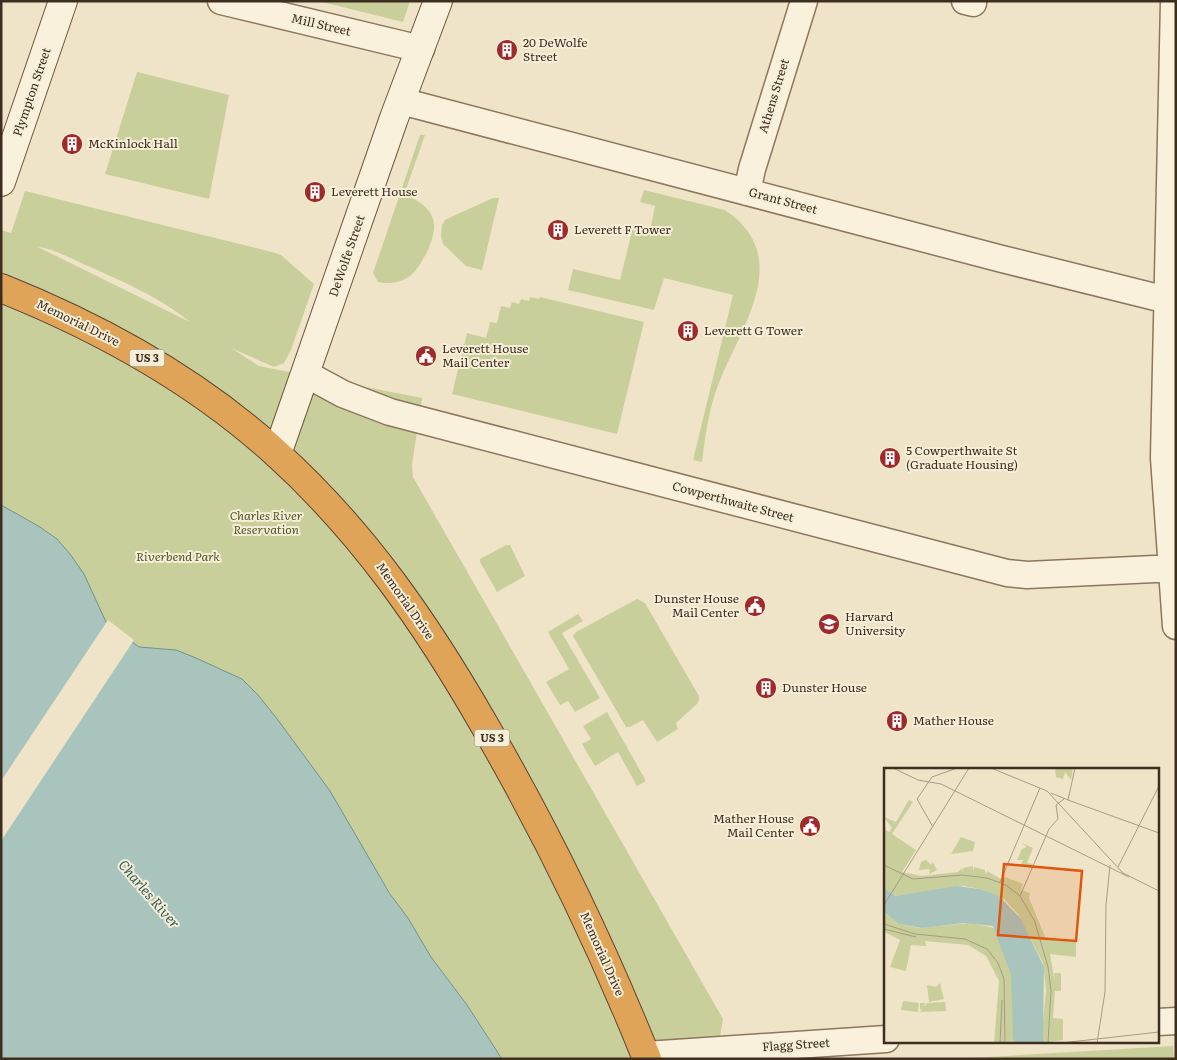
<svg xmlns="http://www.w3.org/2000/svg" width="1177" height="1060" viewBox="0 0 1177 1060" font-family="Literata,serif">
  <rect width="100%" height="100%" fill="#f0e4c8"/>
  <path fill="#c9cf9b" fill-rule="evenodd" d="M 318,1 L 410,1 L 403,22 Z
    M 137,72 L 229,95 L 209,199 L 105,174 Z
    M 420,135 L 425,135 L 404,195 C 415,198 430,207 433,219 C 438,234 424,261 414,272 C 406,282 390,285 378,282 L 373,273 Z
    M 644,190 L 725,210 C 798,259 736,333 716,391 C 708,414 705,438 702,462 L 693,460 L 733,295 L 664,278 L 654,310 L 568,290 L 573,269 L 620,280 L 633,227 L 650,231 L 655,206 L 640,202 Z
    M 25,191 L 272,252 L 281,255 L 314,284 L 291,350 L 284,363 L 274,367 L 231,348 L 259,366 L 422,398 L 412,465 L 413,477 L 723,1019 L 716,1059 L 502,1059 L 467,1005 L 431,957 L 300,751 L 258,695 L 242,679 L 196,658 L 176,650 L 139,647 L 106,622 L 70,554 L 57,539 L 40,527 L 1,505 L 1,230 L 11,233 ZM 38,247 C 51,248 68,257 81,263 C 117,279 160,297 190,322 Z
    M 493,198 L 499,198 L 482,270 L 466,266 L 443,244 L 441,236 L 442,225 L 445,220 L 451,217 Z
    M 530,297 L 539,299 L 540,297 L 644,322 L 617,434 L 452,394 L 467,333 L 486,338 L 490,322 L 497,323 L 501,306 L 510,308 L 512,302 L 519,304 L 521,299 L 529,301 Z
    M 506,545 L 510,545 L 525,576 L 497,592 L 480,562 L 480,559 Z
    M 637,599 L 645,603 L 699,696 L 699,700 L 697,704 L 676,723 L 678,729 L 657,742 L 643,720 L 630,727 L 626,727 L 573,636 L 576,632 Z
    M 578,614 L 583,621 L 562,633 L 600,698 L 575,712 L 568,701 L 560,705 L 546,682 L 569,669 L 548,632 Z
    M 607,712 L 646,781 L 637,786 L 618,752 L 595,766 L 582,744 L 591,739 L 583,726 Z
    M 1173,1046 L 1174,1059 L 953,1059 Z"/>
  <path fill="#a9c4bc" stroke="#6f938a" d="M 1,505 L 40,527 L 57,539 L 70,554 L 84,574 L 106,622 L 139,647 L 176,650 L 196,658 L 242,679 L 258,695 L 278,720 L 330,791 L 390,894 L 408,918 L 431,957 L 467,1005 L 502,1059 L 1,1059 Z"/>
  <path fill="#f0e4c8" d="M 108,620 L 134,640 L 1,841 L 1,781 Z"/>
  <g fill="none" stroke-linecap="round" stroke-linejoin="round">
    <g stroke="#8d765c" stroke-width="29">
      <path id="street" d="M 221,1 L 421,49
        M 965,1 L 973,3
        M 1174,1 L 1164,458 L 1176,626
        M 401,101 L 1002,259 L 1167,300
        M 747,192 L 752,169 L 804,1
        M 306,374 L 343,394 L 390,412 L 1007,573 L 1027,575 L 1176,568
        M 1158,1022 L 1176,1021
        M 646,1055 L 886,1039"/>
    </g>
    <g stroke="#6f573f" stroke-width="30">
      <path id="secondary" d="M 1,182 L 63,1
        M 277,454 L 394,118 L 438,1"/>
    </g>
    <g stroke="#5b4430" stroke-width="30">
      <path id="highway" d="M 1,288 C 101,328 197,381 277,454 C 364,533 427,625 485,726 C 547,833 601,944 647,1059"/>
    </g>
    <use href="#street" stroke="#faf1dc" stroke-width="26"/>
    <use href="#secondary" stroke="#faf1dc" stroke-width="28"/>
    <use href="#highway" stroke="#e0a458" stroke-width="28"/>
  </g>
  <defs>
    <g id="building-disc" transform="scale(1.125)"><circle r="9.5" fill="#9e2a2b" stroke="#f7eed8"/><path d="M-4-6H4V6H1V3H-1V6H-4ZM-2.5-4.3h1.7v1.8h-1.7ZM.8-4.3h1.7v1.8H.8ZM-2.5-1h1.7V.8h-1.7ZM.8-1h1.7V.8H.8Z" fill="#fff"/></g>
    <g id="civic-disc" transform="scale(1.125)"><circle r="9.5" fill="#9e2a2b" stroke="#f7eed8"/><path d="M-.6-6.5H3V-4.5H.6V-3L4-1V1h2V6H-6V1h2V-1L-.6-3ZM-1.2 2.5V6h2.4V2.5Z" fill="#fff"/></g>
    <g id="university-disc" transform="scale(1.125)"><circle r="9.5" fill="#9e2a2b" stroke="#f7eed8"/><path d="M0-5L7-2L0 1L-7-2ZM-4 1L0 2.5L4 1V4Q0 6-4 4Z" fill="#fff"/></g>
  </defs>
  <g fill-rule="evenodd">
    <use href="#building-disc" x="507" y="50"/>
    <use href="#building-disc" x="72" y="144"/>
    <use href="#building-disc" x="315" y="192"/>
    <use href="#building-disc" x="558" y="230"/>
    <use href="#building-disc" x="688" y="331"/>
    <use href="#civic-disc" x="426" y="356"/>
    <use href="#building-disc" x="890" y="458"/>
    <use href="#civic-disc" x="755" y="606"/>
    <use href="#university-disc" x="829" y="624"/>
    <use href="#building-disc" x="766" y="688"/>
    <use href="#building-disc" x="897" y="721"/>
    <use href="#civic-disc" x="810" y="826"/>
  </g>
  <g text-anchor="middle" stroke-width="4" stroke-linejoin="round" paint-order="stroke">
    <g fill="#f7eed8" stroke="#756857" stroke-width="1">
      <rect x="129.5" y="349.5" width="35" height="17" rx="4"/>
      <rect x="474.5" y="729.5" width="35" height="17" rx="4"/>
    </g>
    <g font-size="11" font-weight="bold" fill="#3d2e20">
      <text x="147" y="362">US 3</text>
      <text x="492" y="742">US 3</text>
    </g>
    <g font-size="12" fill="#3d2e20" stroke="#f7eed8">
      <text transform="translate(321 25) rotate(13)" y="4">Mill Street</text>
      <text transform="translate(32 92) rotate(-71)" y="4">Plympton Street</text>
      <text transform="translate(774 96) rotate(-73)" y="4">Athens Street</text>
      <text transform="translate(783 201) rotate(15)" y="4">Grant Street</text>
      <text transform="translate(347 256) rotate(-71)" y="4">DeWolfe Street</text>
      <text transform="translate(78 323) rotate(26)" y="4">Memorial Drive</text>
      <text transform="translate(733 502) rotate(15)" y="4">Cowperthwaite Street</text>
      <text transform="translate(405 601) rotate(55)" y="4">Memorial Drive</text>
      <text transform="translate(602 954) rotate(66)" y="4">Memorial Drive</text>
      <text transform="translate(796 1045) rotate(-4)" y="4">Flagg Street</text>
    </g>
    <g font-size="12" fill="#3d2e20" stroke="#f7eed8" text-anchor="start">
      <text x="523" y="47">20 DeWolfe<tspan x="523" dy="14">Street</tspan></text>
      <text x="88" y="148">McKinlock Hall</text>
      <text x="331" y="196">Leverett House</text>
      <text x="574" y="234">Leverett F Tower</text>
      <text x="704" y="335">Leverett G Tower</text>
      <text x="442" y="353">Leverett House<tspan x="442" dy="14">Mail Center</tspan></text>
      <text x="906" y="455">5 Cowperthwaite St<tspan x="906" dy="14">(Graduate Housing)</tspan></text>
      <text x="739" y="603" text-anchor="end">Dunster House<tspan x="739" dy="14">Mail Center</tspan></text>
      <text x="845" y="621">Harvard<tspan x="845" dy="14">University</tspan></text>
      <text x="782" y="692">Dunster House</text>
      <text x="913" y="725">Mather House</text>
      <text x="794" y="823" text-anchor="end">Mather House<tspan x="794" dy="14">Mail Center</tspan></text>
    </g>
    <g font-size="12" font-style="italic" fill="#4d5a26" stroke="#f7eed8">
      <text x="266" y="520">Charles River<tspan x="266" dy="14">Reservation</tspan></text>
      <text x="178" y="561">Riverbend Park</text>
    </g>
    <g font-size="14" font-style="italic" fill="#2f5d5a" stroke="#f7eed8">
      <text transform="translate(149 894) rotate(49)" y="5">Charles River</text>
    </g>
  </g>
  <g transform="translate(884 768)">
    <rect width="275" height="275" fill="#f0e4c8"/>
    <path d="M 171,0 L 189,0 L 187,12 L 181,4 L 179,11 L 172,9 ZM 25,32 L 29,34 L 8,66 L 32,82 L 18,104 L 38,108 L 74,104 L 78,100 L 79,104 L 79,100 L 89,98 L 89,104 L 90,99 L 101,102 L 101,106 L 103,103 L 119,112 L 121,109 L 137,115 L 139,117 L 137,122 L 146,125 L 145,130 L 162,171 L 192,173 L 192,189 L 166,186 L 171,215 L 170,205 L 177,205 L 177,223 L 171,223 L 169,250 L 179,251 L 179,272 L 157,275 L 162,222 L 159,195 L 134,146 L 120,131 L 96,121 L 80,118 L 13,128 L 1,121 L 0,61 L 5,64 L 8,60 L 0,49 L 12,54 ZM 77,69 L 91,74 L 89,83 L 67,86 ZM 136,74 L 149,80 L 143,95 L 149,96 L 147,100 L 137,97 L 139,92 L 133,92 L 138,81 L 143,79 ZM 42,92 L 47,97 L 49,94 L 53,102 L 45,106 L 46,101 L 35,102 L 37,94 ZM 0,144 L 15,156 L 35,160 L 86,155 L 111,160 L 127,207 L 132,275 L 110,275 L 115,213 L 102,188 L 84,177 L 41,173 L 42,178 L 27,177 L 22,203 L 6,199 L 16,172 L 0,164 ZM 56,215 L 60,231 L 45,234 L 43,217 L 52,219 ZM 19,233 L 35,235 L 34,244 L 17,242 ZM 61,234 L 62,243 L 36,244 L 39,239 L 36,242 L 36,235 L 41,235 L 40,239 L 43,235 Z" fill="#c9cf9b"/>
    <path d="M 73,118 L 96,121 L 115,128 L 137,151 L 160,199 L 159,274 L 132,275 L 129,270 L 127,207 L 109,158 L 80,155 L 38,160 L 15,156 L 0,144 L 0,120 L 12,128 Z" fill="#a9c4bc"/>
    <path fill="none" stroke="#a89b85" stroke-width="1" d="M 9,0 L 34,12 L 57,16 L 245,109M 107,0 L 163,23 L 239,105 L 275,123M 167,25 L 184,32 L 191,0M 184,32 L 275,65M 49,59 L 33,31 L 48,9 L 73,0M 0,97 L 29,111 L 78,107 L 103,110 L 122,117 L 136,128 L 151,154 L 164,199 L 167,222 L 164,275M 234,99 L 275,18M 116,114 L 156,20M 136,128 L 165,61 L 174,51 L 172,37 L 180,31M 0,137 L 85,0M 0,156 L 31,166 L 81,171 L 103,181 L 114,195 L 120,211 L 121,275M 0,161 L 32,169M 116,275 L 118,232M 177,275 L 275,264M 213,275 L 221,224 L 222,137 L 226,97"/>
    <path fill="#df570d" fill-opacity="0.15" stroke="#df570d" stroke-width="2.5" d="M 120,96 L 198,103 L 192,173 L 114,167 Z"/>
    <rect width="275" height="275" fill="none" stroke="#3d2e20" stroke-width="2.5"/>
  </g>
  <rect width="1177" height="1060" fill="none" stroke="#3d2e20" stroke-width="5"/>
</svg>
